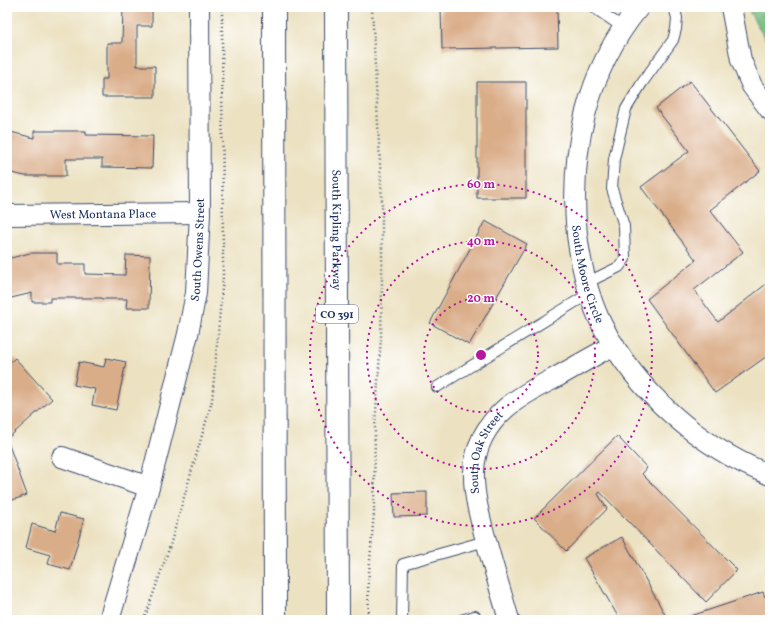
<svg xmlns="http://www.w3.org/2000/svg" width="777" height="627" viewBox="0 0 777 627" font-family="Vollkorn,serif">
  <defs>
    <pattern id="forest-firs" width="22" height="20" patternUnits="userSpaceOnUse"><rect width="22" height="20" fill="#77bc80"/><path d="M5 1l3.5 6h-7zM16 11l3.5 6h-7z" fill="#61996c"/></pattern>
  </defs>
  <rect width="100%" height="100%" fill="#fff"/>
  <filter id="ink" filterUnits="userSpaceOnUse"><feTurbulence type="fractalNoise" baseFrequency=".025" numOctaves="2"/><feDisplacementMap in="SourceGraphic" scale="8" xChannelSelector="R" yChannelSelector="G"/><feConvolveMatrix kernelMatrix="1 2 1 2 8 2 1 2 1" color-interpolation-filters="sRGB"/></filter>
  <filter id="wash" filterUnits="userSpaceOnUse"><feTurbulence type="fractalNoise" baseFrequency=".012" numOctaves="4" result="noise"/><feDisplacementMap in="SourceGraphic" scale="16" xChannelSelector="R" yChannelSelector="G"/><feGaussianBlur stdDeviation="0.9" result="paint"/><feColorMatrix in="noise" values="0 0 0 0 0 0 0 0 0 0 0 0 0 0 0 0 0 1.4 0 .05"/><feComposite in="paint" operator="in"/></filter>
  <g filter="url(#wash)">
    <rect width="100%" height="100%" fill="#ece2c2"/>
    <path fill="url(#forest-firs)" stroke="#49766f" d="M 750,7 L 770,7 L 770,47 L 750,13 Z"/>
    <g id="blocks">
      <path fill="#daad89" d="M 123,7 L 152,7 L 152,26 L 137,26 L 137,66 L 155,66 L 155,97 L 102,97 L 102,79 L 107,79 L 107,43 L 122,43 Z
        M 441,7 L 557,7 L 558,47 L 442,49 Z
        M 690,81 L 760,171 L 710,210 L 743,252 L 694,290 L 718,322 L 770,281 L 770,354 L 715,393 L 647,299 L 696,260 L 641,187 L 689,151 L 656,108 Z
        M 477,82 L 526,82 L 526,198 L 477,198 Z
        M 7,131 L 34,138 L 34,131 L 86,131 L 86,135 L 153,136 L 152,168 L 102,167 L 102,159 L 66,159 L 66,176 L 25,176 L 7,172 Z
        M 485,221 L 527,244 L 469,345 L 430,323 Z
        M 30,253 L 57,253 L 57,264 L 85,264 L 85,274 L 125,275 L 126,255 L 150,256 L 149,308 L 126,308 L 127,299 L 102,299 L 102,298 L 50,298 L 50,302 L 32,302 L 32,293 L 7,299 L 7,259 Z
        M 15,358 L 52,399 L 7,439 L 7,365 Z
        M 106,358 L 126,362 L 116,410 L 92,405 L 95,389 L 74,385 L 79,362 L 104,367 Z
        M 617,436 L 647,468 L 642,474 L 737,570 L 706,602 L 600,492 L 598,494 L 607,509 L 566,551 L 534,518 Z
        M 7,445 L 9,445 L 27,495 L 7,502 Z
        M 427,492 L 427,516 L 394,517 L 393,493 Z
        M 60,513 L 84,519 L 70,570 L 48,564 L 50,555 L 26,548 L 32,524 L 55,531 Z
        M 622,537 L 668,620 L 620,620 L 584,558 Z
        M 763,592 L 765,597 L 770,595 L 770,620 L 688,620 L 688,617 Z"/>
    </g>
  </g>
  <g filter="url(#ink)">
    <use href="#blocks" fill-opacity="0" stroke="#3a4a6d" stroke-width="1"/>
    <g fill="none" stroke-linecap="round" stroke-linejoin="round">
      <g stroke="#3a4a6d" stroke-width="12">
        <path id="lane" d="M 593,7 L 624,28
          M 586,283 L 619,267 L 625,259 L 624,226 L 612,189 L 614,159 L 626,109 L 642,83 L 673,40 L 676,29 L 677,18 L 674,7
          M 437,387 L 590,293
          M 402,620 L 403,564 L 486,541
          M 461,620 L 475,616"/>
      </g>
      <g stroke="#3a4a6d" stroke-width="22">
        <g id="street">
          <path id="s1" d="M 639,7 C 586,71 569,154 577,235 C 581,265 588,297 602,325 C 637,392 699,447 770,475"/>
          <path d="M 731,7 L 741,60 L 752,86 L 770,110"/>
          <path id="s2" d="M 7,215 L 200,213"/>
          <path d="M 62,457 L 149,487"/>
          <path id="s3" d="M 109,620 L 149,487 L 188,334 L 196,293 L 200,213 L 199,7"/>
          <path id="s4" d="M 509,620 C 502,595 494,570 487,544 C 473,493 460,448 506,408 C 520,396 537,387 553,379 C 573,368 593,356 614,345"/>
        </g>
      </g>
      <g stroke="#3a4a6d" stroke-width="24">
        <g id="primary">
          <path d="M 274,7 L 275,620"/>
          <path id="s5" d="M 336,7 L 338,620"/>
        </g>
      </g>
      <path stroke="#3a4a6d" stroke-width="2.5" stroke-dasharray="1 3" stroke-linecap="butt" d="M 144,620 L 169,549 L 212,401 L 223,276 L 222,7
        M 369,620 L 368,585 L 374,512 L 375,427 L 381,337 L 382,282 L 382,202 L 372,7"/>
      <use href="#lane" stroke="#fff" stroke-width="10"/>
      <use href="#street" stroke="#fff" stroke-width="20"/>
      <use href="#primary" stroke="#fff" stroke-width="22"/>
    </g>
  </g>
  <g fill="none" stroke="#b5179e" stroke-width="2" stroke-dasharray="2 4">
    <circle cx="481" cy="355" r="57"/>
    <circle cx="481" cy="355" r="114"/>
    <circle cx="481" cy="355" r="171"/>
  </g>
  <g text-anchor="middle" stroke-width="3" stroke-linejoin="round" paint-order="stroke">
    <rect fill="#fff" stroke="#5f6d8e" stroke-width="1" x="316" y="305" width="42" height="18" rx="3"/>
    <g font-size="11" font-weight="bold" fill="#1b2f5e">
      <text x="337" y="318">CO 391</text>
    </g>
    <g font-size="12" fill="#1b2f5e" stroke="#fff">
      <text dy="4" stroke="none"><textPath href="#s2" startOffset="96">West Montana Place</textPath></text>
      <text dy="4" stroke="none"><textPath href="#s5" startOffset="223">South Kipling Parkway</textPath></text>
      <text dy="4" stroke="none"><textPath href="#s3" startOffset="382">South Owens Street</textPath></text>
      <text dy="4" stroke="none"><textPath href="#s1" startOffset="283">South Moore Circle</textPath></text>
      <text dy="4" stroke="none"><textPath href="#s4" startOffset="175">South Oak Street</textPath></text>
    </g>
  </g>
  <circle cx="481" cy="355" r="6" fill="#b5179e" stroke="#fff" stroke-width="2"/>
  <g font-size="12" text-anchor="middle" font-weight="bold" fill="#b5179e" stroke="#fff" stroke-width="3" stroke-linejoin="round" paint-order="stroke">
    <text x="481" y="188">60 m</text>
    <text x="481" y="245">40 m</text>
    <text x="481" y="302">20 m</text>
  </g>
  <rect width="777" height="627" fill="none" stroke="#fff" stroke-width="24"/>
</svg>
